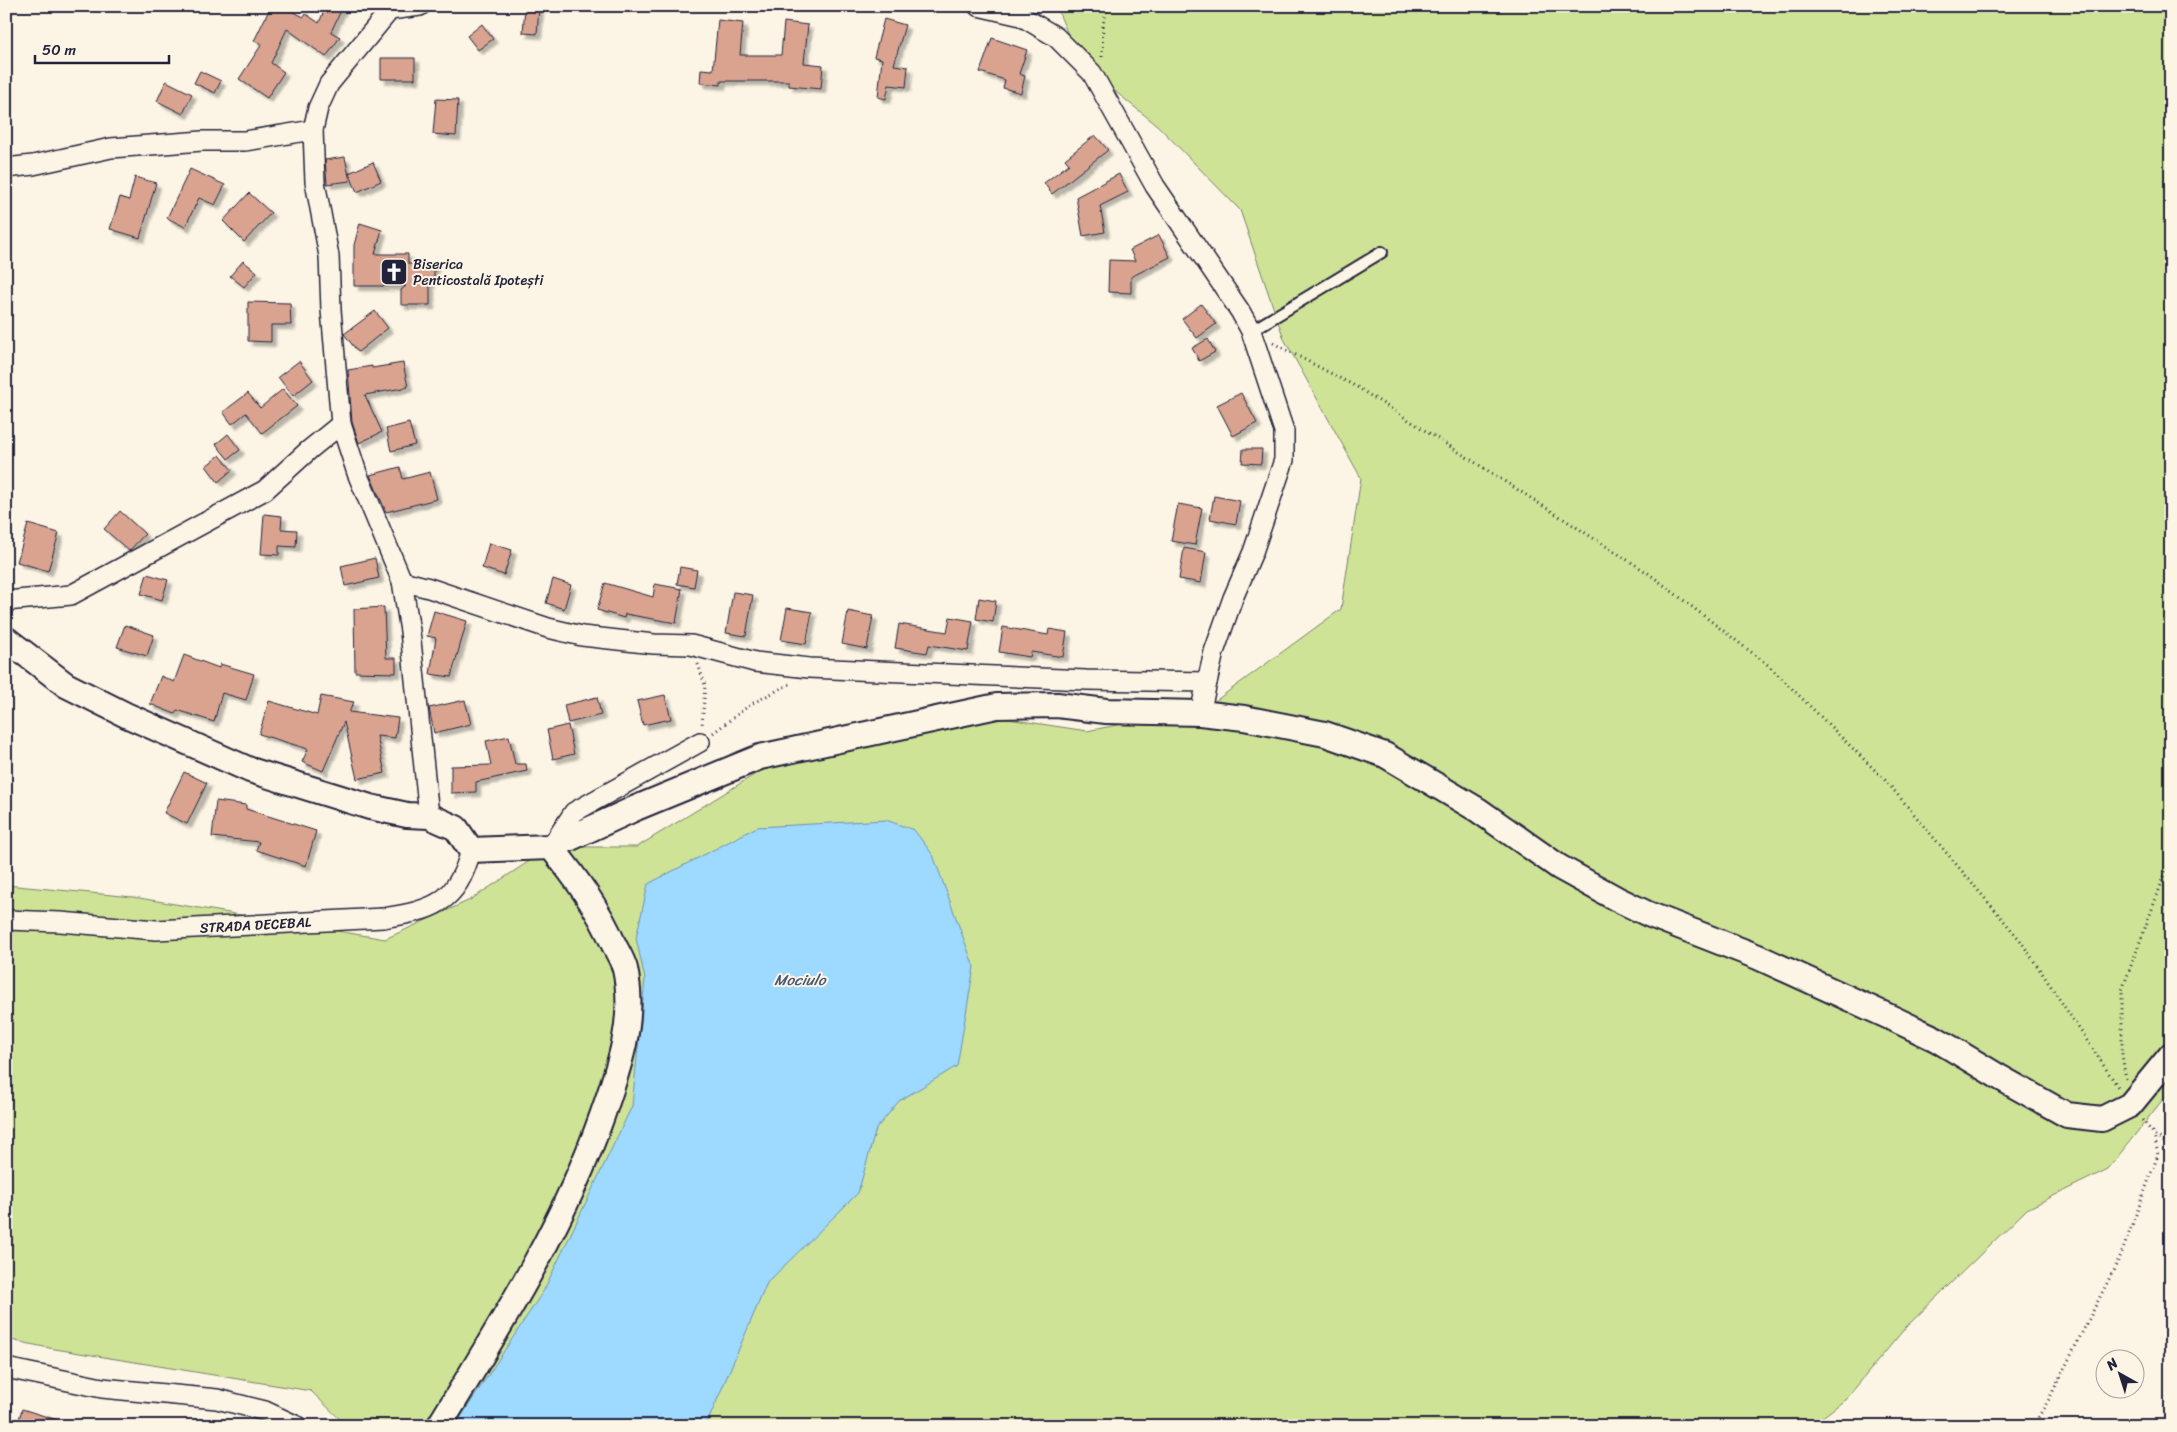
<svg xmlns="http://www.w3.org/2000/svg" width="2177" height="1432" viewBox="0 0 2177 1432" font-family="Sriracha,sans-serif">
  <defs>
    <filter id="shadow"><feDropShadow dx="4.5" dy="4.5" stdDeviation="1" flood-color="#0004"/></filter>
  </defs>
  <rect width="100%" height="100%" fill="#fcf5e5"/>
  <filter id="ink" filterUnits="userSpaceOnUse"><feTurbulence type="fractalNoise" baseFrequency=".02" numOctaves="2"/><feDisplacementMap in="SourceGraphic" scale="10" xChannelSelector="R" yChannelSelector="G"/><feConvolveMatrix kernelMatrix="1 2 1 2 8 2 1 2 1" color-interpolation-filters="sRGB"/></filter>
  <g filter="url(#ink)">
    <path fill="#cfe397" stroke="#788269" d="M 1056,6 L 2171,6 L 2171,1089 L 2108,1169 L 2027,1209 L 1906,1327 L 1846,1399 L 1811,1426 L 347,1426 L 311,1391 L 49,1348 L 6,1339 L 6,885 L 133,897 L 385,939 L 470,900 L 551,847 L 637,847 L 822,733 L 942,709 L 1087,731 L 1207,707 L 1341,609 L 1361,478 L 1284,339 L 1240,210 L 1158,126 L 1080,63 Z"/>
    <path fill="#9ed9ff" stroke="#6c90b1" d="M 886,820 L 914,830 L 933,855 L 974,967 L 957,1066 L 899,1101 L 876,1129 L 858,1193 L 767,1283 L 706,1426 L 455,1426 L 544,1290 L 632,1106 L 645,979 L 636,938 L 648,884 L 757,827 Z"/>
    <path fill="#d9a38f" stroke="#22223b" filter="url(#shadow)" d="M 271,6 L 281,6 L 304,17 L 306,14 L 319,23 L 326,6 L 343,6 L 331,32 L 340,37 L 326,57 L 287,29 L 271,63 L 284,72 L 267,98 L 239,79 L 262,44 L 254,41 Z
      M 525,7 L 539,8 L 537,34 L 523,33 Z
      M 884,19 L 905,25 L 894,65 L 908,67 L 906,87 L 889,85 L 886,99 L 878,97 L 882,59 L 874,57 Z
      M 718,20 L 743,23 L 740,55 L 781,55 L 784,22 L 808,25 L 804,63 L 823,65 L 821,89 L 789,86 L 789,81 L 721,81 L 721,85 L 700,83 L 701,69 L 713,70 Z
      M 482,24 L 493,39 L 478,50 L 467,36 Z
      M 992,38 L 1027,50 L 1019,74 L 1025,76 L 1021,93 L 1003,88 L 1005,80 L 980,72 Z
      M 381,58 L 415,58 L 415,79 L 381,79 Z
      M 200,71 L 221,81 L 215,93 L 194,83 Z
      M 166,81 L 192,94 L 183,114 L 157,101 Z
      M 436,99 L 458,100 L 456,136 L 433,134 Z
      M 1095,135 L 1108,150 L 1052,194 L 1044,183 L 1069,164 L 1065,159 Z
      M 345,157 L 350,181 L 327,184 L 325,160 Z
      M 373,162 L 381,181 L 357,192 L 349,173 Z
      M 190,169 L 225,185 L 215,205 L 199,198 L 185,227 L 167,218 Z
      M 1119,174 L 1128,192 L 1100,206 L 1105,232 L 1083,236 L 1076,197 Z
      M 135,177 L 156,183 L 140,238 L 110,229 L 120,197 L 129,200 Z
      M 249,193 L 271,213 L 244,242 L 223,221 Z
      M 360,223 L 382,230 L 375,254 L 408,254 L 408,264 L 434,264 L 434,279 L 430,279 L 430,305 L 401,305 L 401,290 L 406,286 L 354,286 L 354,245 Z
      M 1159,235 L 1170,257 L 1131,277 L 1131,293 L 1108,292 L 1109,260 L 1135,261 L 1130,250 Z
      M 243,261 L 257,272 L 244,287 L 230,276 Z
      M 248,302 L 290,303 L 291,325 L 271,325 L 271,342 L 248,341 Z
      M 1201,304 L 1216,324 L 1197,338 L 1182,319 Z
      M 375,311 L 388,328 L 358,352 L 344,334 Z
      M 1208,339 L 1215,352 L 1199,361 L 1192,348 Z
      M 299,361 L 313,380 L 293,396 L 278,377 Z
      M 403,363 L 408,387 L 365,395 L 382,432 L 359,443 L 352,422 L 348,370 L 372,366 L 372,368 Z
      M 283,389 L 297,406 L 262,433 L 246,413 L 232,424 L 223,412 L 248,393 L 260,408 Z
      M 1241,393 L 1257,423 L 1233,436 L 1217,405 Z
      M 409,423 L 415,445 L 391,451 L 386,429 Z
      M 228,434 L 240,450 L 228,459 L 216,444 Z
      M 1243,449 L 1262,449 L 1261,464 L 1242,463 Z
      M 220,455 L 232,470 L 218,482 L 206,466 Z
      M 400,467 L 403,479 L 430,472 L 437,499 L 386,512 L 370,475 Z
      M 1214,496 L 1240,501 L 1236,524 L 1210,519 Z
      M 1178,504 L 1202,508 L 1195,545 L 1171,541 Z
      M 120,511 L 145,534 L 129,551 L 104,529 Z
      M 264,514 L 282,516 L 281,529 L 297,530 L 296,547 L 279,546 L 279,555 L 261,554 Z
      M 28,524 L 59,533 L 48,571 L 17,562 Z
      M 489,543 L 512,550 L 504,575 L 482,568 Z
      M 1184,548 L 1206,552 L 1201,583 L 1179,579 Z
      M 375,558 L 379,578 L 345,586 L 341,566 Z
      M 680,567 L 697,570 L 694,587 L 677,584 Z
      M 147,574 L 168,580 L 162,600 L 141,594 Z
      M 553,579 L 571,585 L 564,609 L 546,603 Z
      M 605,583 L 653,597 L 655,584 L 682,589 L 676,623 L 625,614 L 624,618 L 597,610 Z
      M 733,592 L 753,595 L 746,636 L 726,633 Z
      M 979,598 L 996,601 L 993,622 L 976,619 Z
      M 384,607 L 386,658 L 396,658 L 396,673 L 355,672 L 354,609 Z
      M 787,608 L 812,612 L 806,644 L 781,640 Z
      M 434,611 L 467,621 L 451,677 L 430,674 L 436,638 L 427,636 Z
      M 848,611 L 873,616 L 867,649 L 842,644 Z
      M 950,617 L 973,621 L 968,651 L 929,645 L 927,653 L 895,648 L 899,624 L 947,632 Z
      M 125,625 L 154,635 L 147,656 L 117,647 Z
      M 1003,627 L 1048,635 L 1049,629 L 1067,632 L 1063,657 L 1031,652 L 1030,657 L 999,652 Z
      M 184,655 L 219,668 L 220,664 L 254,674 L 246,700 L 222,693 L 214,722 L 177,710 L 175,714 L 150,704 L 161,676 L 174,682 Z
      M 665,695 L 671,719 L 643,725 L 637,701 Z
      M 321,696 L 354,702 L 349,712 L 398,718 L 395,738 L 377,736 L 385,773 L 357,779 L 344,722 L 323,771 L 302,762 L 308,749 L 259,734 L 269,701 L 317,715 Z
      M 597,697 L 601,715 L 568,723 L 564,705 Z
      M 465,700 L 471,724 L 434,733 L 429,708 Z
      M 568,725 L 574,754 L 553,759 L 547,730 Z
      M 509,736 L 515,764 L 526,764 L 527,771 L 476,782 L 476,792 L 451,793 L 451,766 L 491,765 L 486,741 Z
      M 184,772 L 207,783 L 187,824 L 164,813 Z
      M 216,801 L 246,805 L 246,809 L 316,831 L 306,866 L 256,850 L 259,842 L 212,837 Z
      M 22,1409 L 64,1422 L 64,1426 L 17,1426 Z"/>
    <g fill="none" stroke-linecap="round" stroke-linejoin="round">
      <g stroke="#22223b" stroke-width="14">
        <path id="service" d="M 1251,331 L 1382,252"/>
      </g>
      <g stroke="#22223b" stroke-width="22">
        <g id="minor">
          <path d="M 420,6 L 390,10 L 329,84 L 318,108 L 313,130 L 315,182 L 329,256 L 331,310 L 341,424 L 357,473 L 402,581 L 410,631 L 429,816"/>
          <path d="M 978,6 L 1021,16 L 1056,37 L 1092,73 L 1155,186 L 1240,311 L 1251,331 L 1284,431 L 1284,460 L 1253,552 L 1233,598 L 1214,652 L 1200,713"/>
          <path d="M 6,168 L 33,165 L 111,148 L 202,141 L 245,141 L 313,130"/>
          <path d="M 402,581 L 429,588 L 548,628 L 582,636 L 654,644 L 691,645 L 755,662 L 809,668 L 1086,680 L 1207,682"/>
          <path d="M 6,601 L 71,595 L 265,490 L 309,450 L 341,424"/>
          <path d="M 551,847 L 574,812 L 700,742"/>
          <path id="s1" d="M 6,920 L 60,922 L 156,930 L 383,918 C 433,910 457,904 471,850"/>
          <path d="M 6,1368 L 102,1388 L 217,1399 L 265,1411 L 297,1426"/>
        </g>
      </g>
      <g stroke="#22223b" stroke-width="28">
        <path id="tertiary" d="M 6,639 L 66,685 L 126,715 L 250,770 L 370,807 L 407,815 L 429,816 L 456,828 L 471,850 L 551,847 L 636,808 L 760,757 L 997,706 L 1057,705 L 1106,711 L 1200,713 L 1244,718 L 1325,734 L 1385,755 L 1478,810 L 1559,867 L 1617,899 L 1648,914 L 1758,957 L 1894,1019 L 1936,1039 L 1999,1077 L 2067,1115 L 2102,1119 L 2130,1105 L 2171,1055
          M 439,1426 C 500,1326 563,1227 602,1116 C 619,1068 636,1020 625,969 C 623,961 618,953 614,945 C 598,908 576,878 551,847"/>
      </g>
      <path stroke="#22223b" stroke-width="3" stroke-dasharray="1 4" stroke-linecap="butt" d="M 1102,57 L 1103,24 L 1108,6
        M 1273,343 L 1357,387 L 1648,573 L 1768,665 L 1886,781 L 2020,940 L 2118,1087
        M 698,664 L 705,685 L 702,726
        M 713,733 L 751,704 L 790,684
        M 2126,1079 L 2122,1055 L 2122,990 L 2171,858
        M 2142,1120 L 2154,1134 L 2171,1147
        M 2033,1426 L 2048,1401 L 2121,1255 L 2158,1155 L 2154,1135"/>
      <use href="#service" stroke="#fcf5e5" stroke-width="10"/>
      <use href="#minor" stroke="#fcf5e5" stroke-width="19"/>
      <use href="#tertiary" stroke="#fcf5e5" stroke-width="24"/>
    </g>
  </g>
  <defs>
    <g id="church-square" transform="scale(1.4375)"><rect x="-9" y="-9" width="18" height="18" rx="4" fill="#22223b" stroke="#fcf5e5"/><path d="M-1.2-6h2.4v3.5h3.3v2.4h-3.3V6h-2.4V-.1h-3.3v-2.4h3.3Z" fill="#fff"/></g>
  </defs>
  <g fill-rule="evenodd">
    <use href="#church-square" x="394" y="272"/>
  </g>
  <g text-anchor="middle" stroke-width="4" stroke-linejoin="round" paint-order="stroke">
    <g font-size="14" fill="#22223b" stroke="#fcf5e5" text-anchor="start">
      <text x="413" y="269">Biserica<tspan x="413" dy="16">Penticostală Ipotești</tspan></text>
    </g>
    <g font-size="14" fill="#22223b" stroke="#fcf5e5">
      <text dy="5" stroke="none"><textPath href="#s1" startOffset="250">STRADA DECEBAL</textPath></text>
    </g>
    <g font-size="15" font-style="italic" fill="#475976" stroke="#fcf5e5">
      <text x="800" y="985">Mociulo</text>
    </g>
  </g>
  <rect width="2177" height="1432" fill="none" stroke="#fcf5e5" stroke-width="25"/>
  <rect x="12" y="12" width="2152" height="1407" fill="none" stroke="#22223b" stroke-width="2" filter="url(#ink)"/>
  <g transform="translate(2120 1374) rotate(321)"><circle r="24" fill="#fcf5e5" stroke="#a5a1a1"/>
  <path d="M0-4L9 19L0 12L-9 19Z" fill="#22223b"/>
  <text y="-8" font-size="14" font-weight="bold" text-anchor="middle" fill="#22223b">N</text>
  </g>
  <path d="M35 55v8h134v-8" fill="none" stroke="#22223b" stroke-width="2.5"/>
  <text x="42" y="55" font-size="15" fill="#22223b" stroke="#fcf5e5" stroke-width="4" paint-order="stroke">50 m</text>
</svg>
